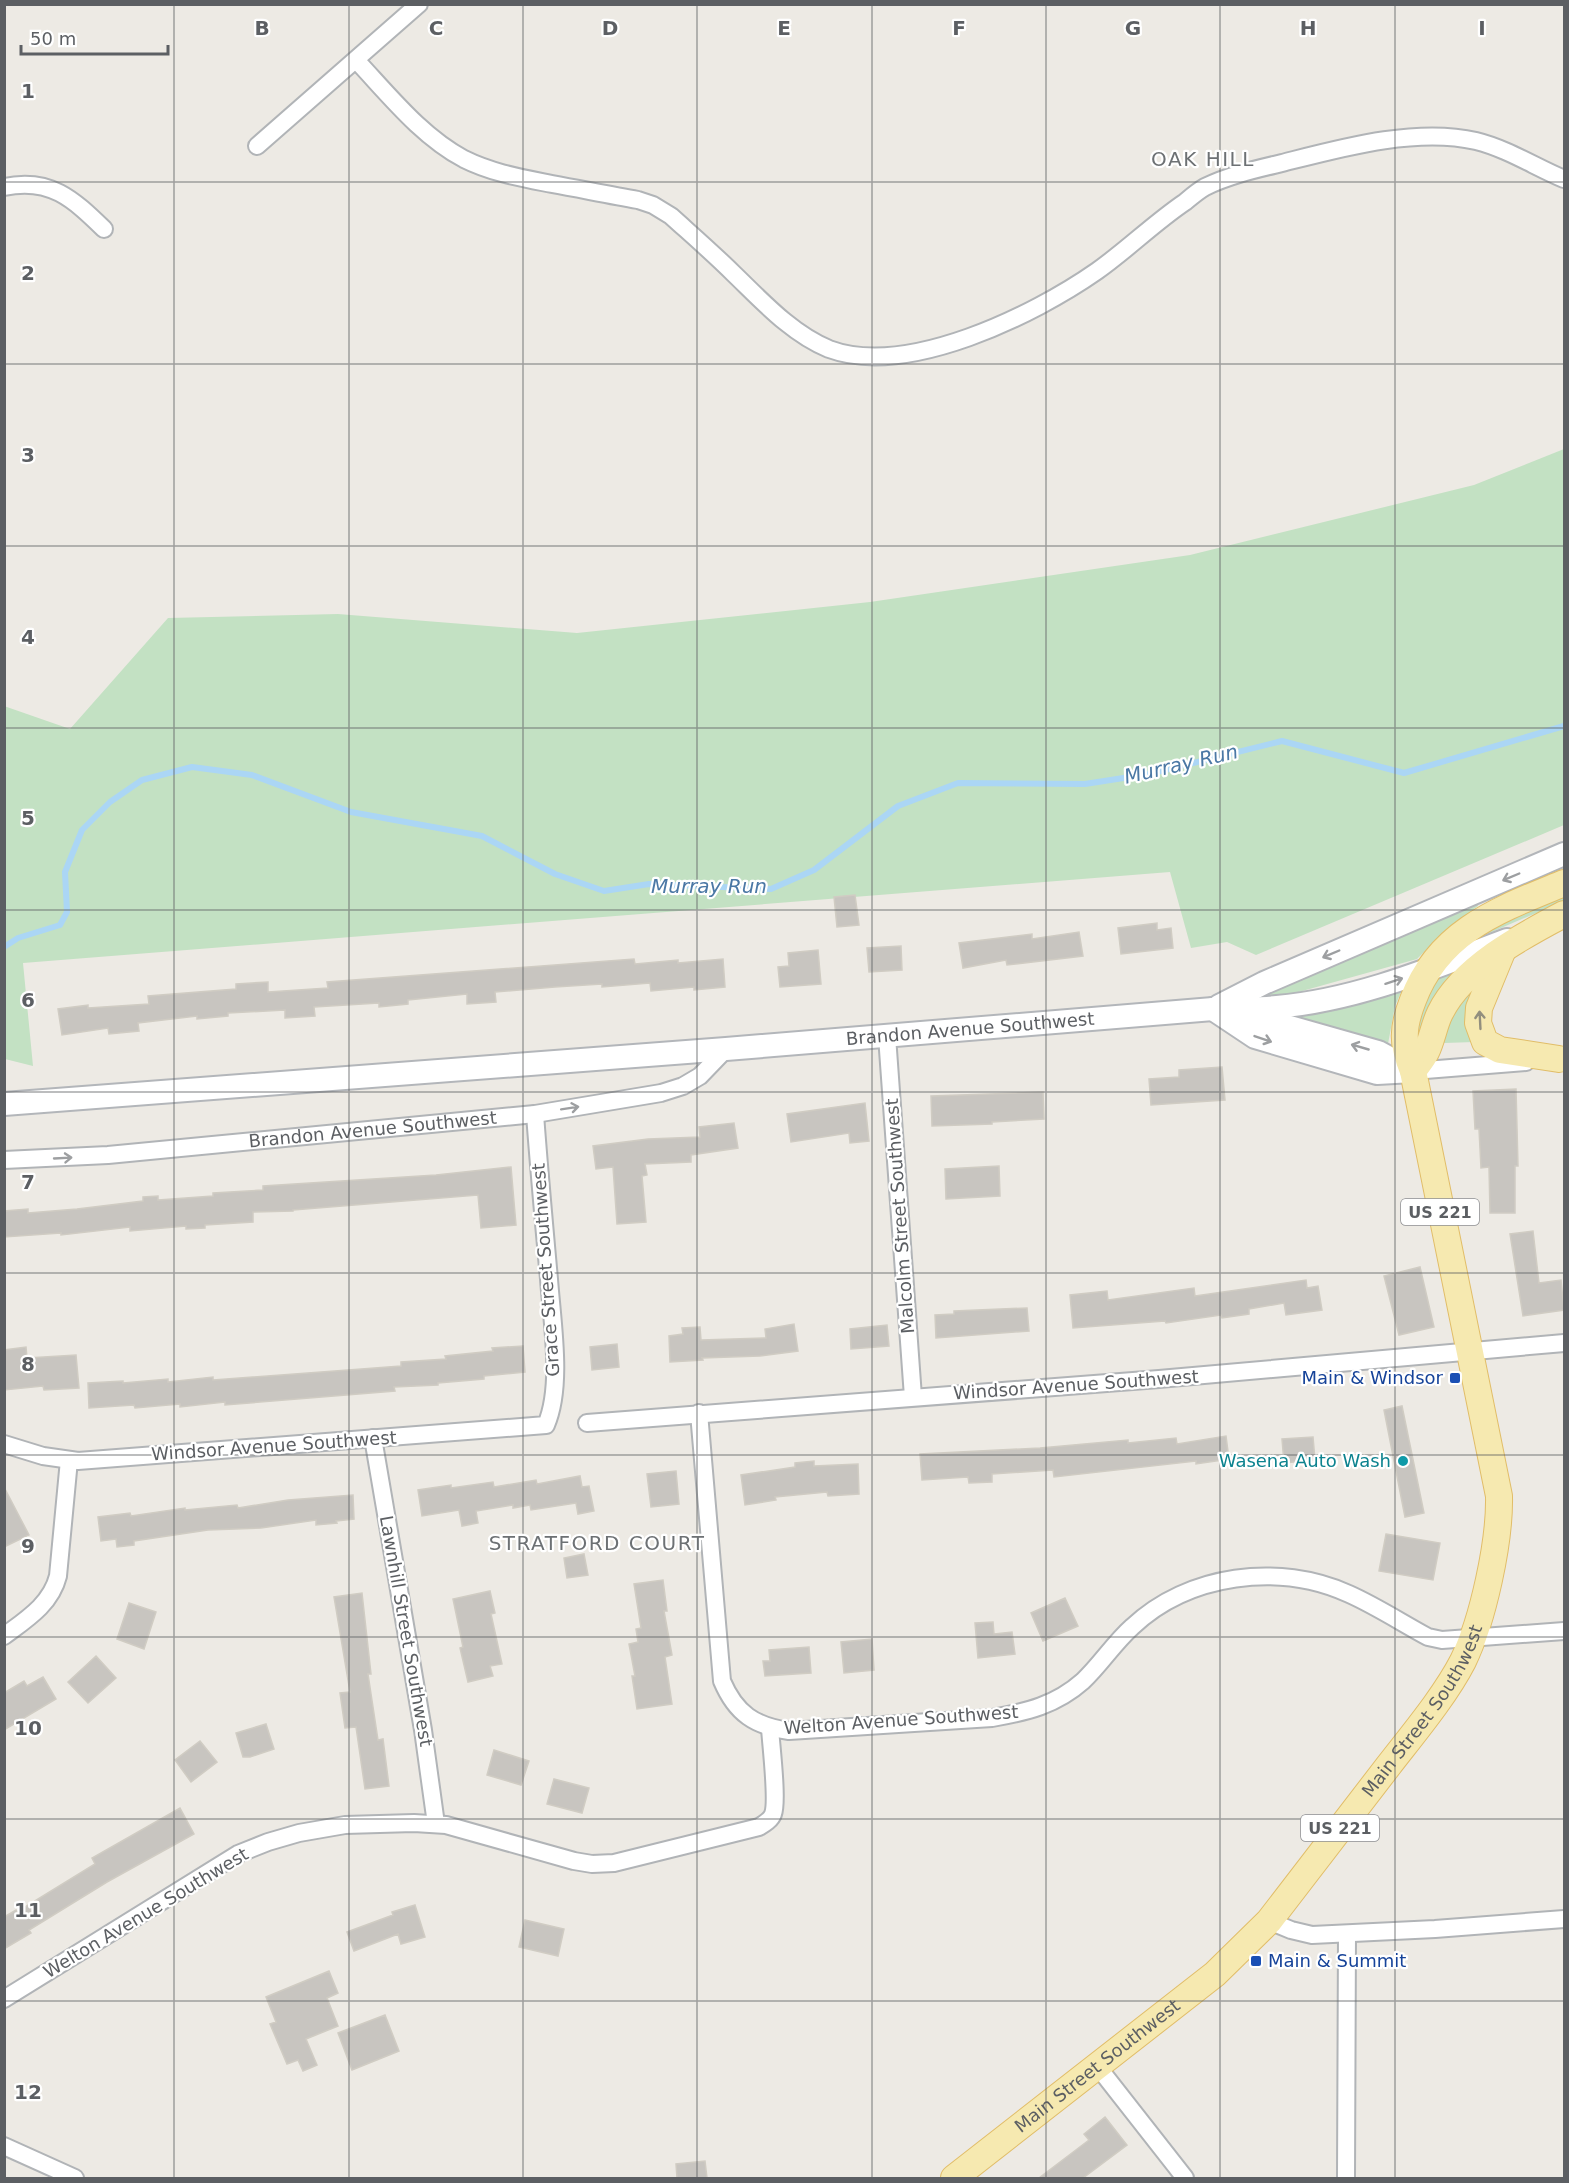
<svg xmlns="http://www.w3.org/2000/svg" width="1569" height="2183" viewBox="0 0 1569 2183" font-family="'DejaVu Sans',sans-serif">
  <rect width="100%" height="100%" fill="#edeae4"/>
  <path fill="#c3e1c3" d="M 1564,449 L 1564,825 L 1256,955 L 1227,942 L 1191,948 L 1170,872 L 23,963 L 33,1066 L 5,1059 L 4,706 L 70,729 L 168,618 L 338,614 L 577,633 L 870,602 L 1190,555 L 1474,485 Z
    M 1564,894 L 1564,901 L 1473,940 L 1481,932 Z
    M 1477,902 L 1478,906 L 1448,928 L 1417,959 L 1295,993 L 1261,998 L 1262,995 Z
    M 1454,972 L 1455,972 L 1426,1017 L 1417,1044 L 1416,1024 L 1437,978 Z
    M 1478,984 L 1475,1042 L 1444,1043 C 1444,1022 1463,997 1478,984 Z
    M 1402,990 L 1395,1006 L 1388,1044 L 1292,1018 Z"/>
  <g fill="none" stroke-linecap="round" stroke-linejoin="round">
    <path stroke="#abd6f5" stroke-width="6" d="M 4,947 L 18,938 L 60,925 L 67,912 L 65,872 L 82,830 L 110,802 L 142,780 L 192,767 L 252,775 L 351,812 L 482,836 L 555,874 L 604,891 L 649,884 L 771,889 L 814,870 L 898,806 L 958,783 L 1085,784 L 1149,774 L 1282,741 L 1404,773 L 1564,726"/>
  </g>
  <path fill="#c8c5c0" stroke="#d0ccc3" stroke-width="1.5" d="M 855,895 L 859,925 L 837,927 L 834,897 Z
    M 1157,923 L 1157,930 L 1171,928 L 1173,948 L 1121,954 L 1118,928 Z
    M 1079,932 L 1083,956 L 1007,965 L 1006,960 L 963,968 L 959,943 L 1032,934 L 1032,939 Z
    M 901,946 L 902,970 L 869,972 L 867,948 Z
    M 818,950 L 821,984 L 780,987 L 778,967 L 789,966 L 788,953 Z
    M 634,959 L 635,964 L 678,960 L 678,963 L 723,959 L 725,987 L 694,990 L 694,987 L 651,991 L 650,983 L 602,987 L 602,984 L 555,987 L 495,992 L 496,1002 L 467,1004 L 467,994 L 408,1000 L 408,1004 L 379,1007 L 379,1003 L 314,1007 L 315,1016 L 285,1018 L 285,1010 L 228,1013 L 228,1016 L 197,1019 L 197,1016 L 138,1023 L 139,1031 L 109,1034 L 108,1028 L 62,1035 L 58,1009 L 88,1005 L 88,1008 L 149,1004 L 148,996 L 236,989 L 236,984 L 268,982 L 268,992 L 328,988 L 327,982 Z
    M 1222,1067 L 1225,1100 L 1151,1105 L 1149,1079 L 1179,1077 L 1179,1070 Z
    M 1516,1089 L 1518,1166 L 1515,1166 L 1515,1213 L 1490,1213 L 1489,1167 L 1481,1168 L 1479,1129 L 1475,1129 L 1473,1091 Z
    M 1043,1092 L 1044,1119 L 992,1122 L 992,1124 L 932,1126 L 931,1096 Z
    M 865,1103 L 869,1141 L 850,1143 L 849,1133 L 791,1142 L 787,1114 Z
    M 734,1123 L 738,1148 L 691,1155 L 691,1162 L 645,1164 L 647,1175 L 642,1176 L 646,1222 L 617,1224 L 613,1167 L 596,1169 L 593,1146 L 648,1139 L 700,1137 L 699,1127 Z
    M 999,1166 L 1000,1196 L 946,1199 L 945,1169 Z
    M 511,1167 L 516,1225 L 481,1228 L 478,1195 L 293,1210 L 293,1211 L 253,1212 L 253,1222 L 205,1225 L 205,1228 L 186,1229 L 186,1226 L 130,1231 L 130,1227 L 61,1235 L 61,1233 L 4,1237 L 4,1211 L 28,1209 L 28,1213 L 77,1209 L 143,1201 L 143,1197 L 158,1196 L 158,1200 L 213,1196 L 213,1193 L 263,1190 L 263,1186 L 436,1175 Z
    M 1533,1231 L 1539,1283 L 1561,1280 L 1564,1310 L 1523,1316 L 1510,1234 Z
    M 1420,1267 L 1434,1327 L 1399,1335 L 1384,1276 Z
    M 1306,1280 L 1307,1288 L 1318,1286 L 1322,1310 L 1286,1315 L 1284,1303 L 1249,1309 L 1249,1314 L 1222,1318 L 1221,1315 L 1166,1323 L 1165,1321 L 1073,1328 L 1070,1295 L 1107,1291 L 1108,1300 L 1194,1288 L 1195,1296 Z
    M 1027,1308 L 1029,1331 L 936,1338 L 935,1315 L 954,1314 L 954,1311 Z
    M 794,1324 L 798,1351 L 760,1356 L 702,1358 L 703,1360 L 670,1362 L 669,1336 L 683,1334 L 682,1328 L 700,1327 L 701,1340 L 766,1338 L 765,1329 Z
    M 887,1325 L 889,1346 L 851,1349 L 850,1329 Z
    M 617,1344 L 619,1367 L 592,1370 L 590,1347 Z
    M 523,1346 L 525,1372 L 484,1376 L 484,1379 L 438,1383 L 438,1385 L 394,1387 L 395,1391 L 225,1405 L 225,1402 L 180,1407 L 180,1404 L 135,1408 L 134,1405 L 89,1408 L 88,1383 L 123,1381 L 123,1383 L 168,1379 L 168,1382 L 213,1377 L 213,1380 L 348,1370 L 401,1366 L 401,1362 L 446,1359 L 445,1356 L 493,1351 L 492,1348 Z
    M 26,1347 L 27,1358 L 76,1355 L 79,1388 L 44,1390 L 43,1386 L 4,1390 L 4,1350 Z
    M 1402,1406 L 1424,1513 L 1405,1517 L 1384,1410 Z
    M 1226,1436 L 1229,1459 L 1196,1464 L 1196,1461 L 1054,1477 L 1053,1470 L 992,1474 L 992,1482 L 969,1483 L 968,1477 L 922,1480 L 920,1454 L 1040,1448 L 1128,1440 L 1128,1443 L 1176,1438 L 1177,1444 Z
    M 1313,1437 L 1315,1460 L 1284,1463 L 1282,1439 Z
    M 814,1461 L 814,1466 L 858,1464 L 859,1494 L 828,1496 L 827,1492 L 775,1497 L 776,1500 L 745,1505 L 741,1475 L 795,1467 L 795,1463 Z
    M 676,1471 L 679,1504 L 651,1507 L 647,1474 Z
    M 580,1476 L 582,1487 L 589,1486 L 594,1511 L 578,1514 L 576,1503 L 531,1510 L 530,1505 L 513,1508 L 513,1505 L 476,1511 L 478,1523 L 462,1526 L 459,1510 L 422,1516 L 418,1490 L 451,1485 L 451,1488 L 493,1482 L 494,1487 L 536,1480 L 537,1484 Z
    M 4,1487 L 29,1535 L 4,1547 Z
    M 353,1495 L 354,1519 L 336,1521 L 337,1523 L 316,1525 L 316,1520 L 261,1528 L 208,1530 L 134,1541 L 134,1545 L 117,1547 L 116,1539 L 101,1541 L 98,1517 L 130,1513 L 131,1516 L 185,1508 L 185,1510 L 237,1505 L 238,1508 L 288,1500 Z
    M 1386,1534 L 1440,1543 L 1433,1580 L 1379,1571 Z
    M 584,1554 L 588,1575 L 567,1578 L 564,1558 Z
    M 663,1580 L 667,1611 L 664,1611 L 672,1655 L 665,1657 L 672,1704 L 637,1709 L 632,1676 L 635,1676 L 629,1644 L 638,1642 L 636,1629 L 641,1628 L 634,1584 Z
    M 490,1591 L 495,1613 L 491,1614 L 502,1664 L 490,1666 L 493,1676 L 468,1682 L 460,1648 L 463,1647 L 453,1599 Z
    M 362,1593 L 371,1674 L 368,1674 L 378,1740 L 383,1739 L 389,1786 L 365,1789 L 356,1727 L 345,1728 L 340,1693 L 350,1692 L 334,1597 Z
    M 1065,1598 L 1078,1626 L 1043,1641 L 1031,1613 Z
    M 129,1603 L 156,1612 L 144,1649 L 117,1639 Z
    M 993,1622 L 994,1634 L 1012,1632 L 1015,1654 L 978,1658 L 975,1623 Z
    M 872,1639 L 874,1670 L 844,1673 L 841,1642 Z
    M 809,1647 L 811,1673 L 765,1676 L 763,1661 L 770,1661 L 769,1650 Z
    M 96,1656 L 116,1678 L 88,1703 L 68,1682 Z
    M 43,1677 L 56,1699 L 4,1730 L 4,1693 L 24,1681 L 27,1686 Z
    M 266,1724 L 274,1749 L 250,1757 L 243,1757 L 236,1733 Z
    M 200,1741 L 217,1762 L 191,1782 L 175,1760 Z
    M 494,1750 L 529,1761 L 521,1785 L 487,1775 Z
    M 554,1779 L 589,1788 L 582,1813 L 547,1804 Z
    M 180,1808 L 194,1834 L 107,1882 L 29,1930 L 31,1933 L 4,1949 L 4,1917 L 16,1910 L 17,1912 L 95,1864 L 92,1858 Z
    M 415,1905 L 425,1937 L 401,1944 L 398,1934 L 354,1951 L 347,1932 L 393,1915 L 392,1912 Z
    M 525,1920 L 564,1929 L 558,1956 L 519,1947 Z
    M 329,1971 L 338,1993 L 327,1998 L 338,2026 L 306,2039 L 317,2065 L 303,2071 L 298,2060 L 287,2064 L 270,2024 L 276,2022 L 266,1997 Z
    M 385,2015 L 399,2051 L 352,2070 L 338,2033 Z
    M 1105,2117 L 1127,2145 L 1083,2178 L 1039,2178 L 1089,2140 L 1084,2134 Z
    M 705,2161 L 707,2178 L 677,2178 L 676,2164 Z"/>
  <g fill="none" stroke-linecap="round" stroke-linejoin="round">
    <g stroke="#b1b4b7" stroke-width="20">
      <g id="street">
        <path d="M 356,60 C 389,95 421,136 464,159 C 492,173 522,178 552,184 C 580,189 609,195 638,200 L 653,205 L 671,216 C 692,235 714,254 734,274 C 762,301 792,334 829,349 C 907,378 1034,315 1097,271 C 1128,249 1154,223 1185,202 C 1191,197 1198,191 1205,187 C 1229,175 1257,169 1282,163 C 1341,148 1416,127 1476,141 C 1508,149 1535,167 1564,179"/>
        <path d="M 257,146 L 419,4"/>
        <path d="M 4,187 C 50,177 73,199 104,229"/>
        <path d="M 887,1036 L 913,1397"/>
        <path d="M 1413,1071 L 1526,1062"/>
        <path id="s1" d="M 4,1160 L 108,1155 L 535,1114 L 661,1093 L 683,1086 L 700,1076 L 726,1049"/>
        <path d="M 699,1413 L 722,1681 C 736,1714 755,1726 789,1731 L 992,1718 C 1027,1712 1056,1705 1083,1681 C 1101,1664 1114,1643 1132,1627 C 1188,1574 1279,1562 1349,1594 C 1376,1606 1402,1623 1428,1637 L 1442,1640 L 1564,1631"/>
        <path d="M 587,1423 L 1159,1379 L 1564,1343"/>
        <path d="M 373,1438 L 423,1730 L 436,1824"/>
        <path d="M 4,1444 L 43,1456 L 78,1461 L 546,1425 C 563,1386 552,1322 549,1279 C 544,1224 539,1169 535,1114"/>
        <path d="M 4,1636 C 27,1619 51,1604 58,1576 L 69,1460"/>
        <path d="M 1269,1921 L 1291,1930 L 1312,1935 L 1435,1929 L 1564,1919"/>
        <path d="M 4,1999 L 238,1854 L 268,1842 L 299,1833 L 345,1825 L 414,1823 L 446,1825 L 574,1861 L 592,1864 L 614,1863 L 759,1827 C 764,1824 771,1820 773,1814 C 778,1801 771,1745 770,1728"/>
        <path d="M 1098,2067 L 1185,2178"/>
        <path d="M 4,2146 L 75,2178"/>
        <path d="M 1346,2178 L 1347,1934"/>
      </g>
    </g>
    <g stroke="#b3b6ba" stroke-width="26">
      <g id="secondary">
        <path d="M 1219,1006 L 1264,983 L 1564,854"/>
        <path d="M 1213,1009 L 1255,1037 L 1377,1073 L 1413,1071"/>
        <path d="M 1246,1017 L 1279,1024 L 1378,1052 L 1413,1071"/>
        <path id="s2" d="M 4,1104 L 726,1049 L 1213,1009 C 1234,1009 1256,1009 1277,1007 C 1357,1000 1433,968 1507,940"/>
      </g>
    </g>
    <g stroke="#e1bd68" stroke-width="28">
      <g id="primary">
        <path d="M 1502,952 L 1479,1008 L 1478,1023 L 1485,1042 L 1500,1050 L 1559,1059"/>
        <path d="M 1413,1071 C 1417,1065 1423,1059 1426,1052 C 1432,1040 1434,1025 1440,1013 C 1462,968 1522,936 1564,914"/>
        <path id="s3" d="M 954,2178 L 1215,1974 L 1269,1921 C 1309,1869 1349,1817 1389,1765 C 1413,1734 1445,1696 1463,1661 C 1483,1620 1500,1542 1499,1496 L 1413,1071 C 1402,1044 1402,1028 1413,1000 C 1439,930 1501,909 1564,883"/>
      </g>
    </g>
    <use href="#street" stroke="#fff" stroke-width="16"/>
    <use href="#secondary" stroke="#fff" stroke-width="22"/>
    <use href="#primary" stroke="#f6e9b0" stroke-width="26"/>
  </g>
  <defs><path id="oneway-shaft" d="M-6 0H5M1.5-3L5.5 0L1.5 3" fill="none" stroke-width="1.6" stroke-linecap="round" stroke-linejoin="round" transform="scale(1.5)"/></defs>
  <g stroke="#9d9fa1">
    <use href="#oneway-shaft" transform="translate(1511 877) rotate(157)"/>
    <use href="#oneway-shaft" transform="translate(1331 954) rotate(157)"/>
    <use href="#oneway-shaft" transform="translate(1394 981) rotate(-18)"/>
    <use href="#oneway-shaft" transform="translate(1263 1039) rotate(19)"/>
    <use href="#oneway-shaft" transform="translate(1360 1047) rotate(-164)"/>
    <use href="#oneway-shaft" transform="translate(570 1108) rotate(-9)"/>
    <use href="#oneway-shaft" transform="translate(63 1158) rotate(-3)"/>
  </g>
  <use stroke="#928f7e" href="#oneway-shaft" transform="translate(1480 1020) rotate(-93)"/>
  <path fill="none" stroke="#5c5f63" stroke-width="1.5" stroke-opacity="0.55" d="M 174,4 L 174,2178M 349,4 L 349,2178M 523,4 L 523,2178M 697,4 L 697,2178M 872,4 L 872,2178M 1046,4 L 1046,2178M 1220,4 L 1220,2178M 1395,4 L 1395,2178M 4,182 L 1564,182M 4,364 L 1564,364M 4,546 L 1564,546M 4,728 L 1564,728M 4,910 L 1564,910M 4,1092 L 1564,1092M 4,1273 L 1564,1273M 4,1455 L 1564,1455M 4,1637 L 1564,1637M 4,1819 L 1564,1819M 4,2001 L 1564,2001"/>
  <g fill="#1a4fb4" stroke="#fff" stroke-width="2">
    <rect x="1449" y="1372" width="12" height="12" rx="3"/>
    <rect x="1250" y="1955" width="12" height="12" rx="3"/>
  </g>
  <circle fill="#0f9aa8" stroke="#fff" stroke-width="2" cx="1403" cy="1461" r="6"/>
  <g text-anchor="middle" stroke-width="4.5" stroke-linejoin="round" paint-order="stroke">
    <g fill="#fff" stroke="#8d8f92" stroke-width="1.5">
      <rect x="1401" y="1199" width="78" height="26" rx="4.5"/>
      <rect x="1301" y="1815" width="78" height="26" rx="4.5"/>
    </g>
    <g font-size="16" font-weight="bold" fill="#5c5f63">
      <text x="1440" y="1218">US 221</text>
      <text x="1340" y="1834">US 221</text>
    </g>
    <g font-size="18" fill="#5c5f63" stroke="#fff">
      <text dy="6" stroke="none"><textPath href="#s2" startOffset="969">Brandon Avenue Southwest</textPath></text>
      <text dy="6" stroke="none"><textPath href="#s1" startOffset="370">Brandon Avenue Southwest</textPath></text>
      <text transform="translate(900 1216) rotate(-94)" y="6">Malcolm Street Southwest</text>
      <text transform="translate(546 1270) rotate(-94)" y="6">Grace Street Southwest</text>
      <text transform="translate(1076 1385) rotate(-4)" y="6">Windsor Avenue Southwest</text>
      <text transform="translate(274 1446) rotate(-4)" y="6">Windsor Avenue Southwest</text>
      <text transform="translate(406 1631) rotate(80)" y="6">Lawnhill Street Southwest</text>
      <text dy="6" stroke="none"><textPath href="#s3" startOffset="668">Main Street Southwest</textPath></text>
      <text transform="translate(901 1720) rotate(-4)" y="6">Welton Avenue Southwest</text>
      <text transform="translate(146 1913) rotate(-31)" y="6">Welton Avenue Southwest</text>
      <text dy="6" stroke="none"><textPath href="#s3" startOffset="182">Main Street Southwest</textPath></text>
    </g>
    <g font-size="18" fill="#164399" stroke="#fff" text-anchor="end">
      <text x="1443" y="1384">Main &amp; Windsor</text>
      <text x="1268" y="1967" text-anchor="start">Main &amp; Summit</text>
    </g>
    <g font-size="18" fill="#0d838f" stroke="#fff" text-anchor="end">
      <text x="1391" y="1467">Wasena Auto Wash</text>
    </g>
    <g font-size="20" letter-spacing="1.5" fill="#6d7174" stroke="#fff">
      <text x="1203" y="166">OAK HILL</text>
      <text x="597" y="1550">STRATFORD COURT</text>
    </g>
    <g font-size="20" font-style="italic" fill="#4b78a5" stroke="#fff">
      <text transform="translate(1181 764) rotate(-13)" y="7">Murray Run</text>
      <text x="709" y="893">Murray Run</text>
    </g>
  </g>
  <g font-size="20" text-anchor="middle" font-weight="bold" fill="#5c5f63" stroke="#fff" stroke-width="4.5" stroke-linejoin="round" paint-order="stroke">
    <text x="262" y="35">B</text>
    <text x="436" y="35">C</text>
    <text x="610" y="35">D</text>
    <text x="784" y="35">E</text>
    <text x="959" y="35">F</text>
    <text x="1133" y="35">G</text>
    <text x="1308" y="35">H</text>
    <text x="1482" y="35">I</text>
    <text x="28" y="98">1</text>
    <text x="28" y="280">2</text>
    <text x="28" y="462">3</text>
    <text x="28" y="644">4</text>
    <text x="28" y="825">5</text>
    <text x="28" y="1007">6</text>
    <text x="28" y="1189">7</text>
    <text x="28" y="1371">8</text>
    <text x="28" y="1553">9</text>
    <text x="28" y="1735">10</text>
    <text x="28" y="1917">11</text>
    <text x="28" y="2099">12</text>
  </g>
  <rect width="1569" height="2183" fill="none" stroke="#5c5f63" stroke-width="12"/>
  <path d="M21 45v9h147v-9" fill="none" stroke="#5c5f63" stroke-width="3"/>
  <text x="30" y="45" font-size="18" fill="#5c5f63" stroke="#ffffff" stroke-width="4.5" paint-order="stroke">50 m</text>
</svg>
